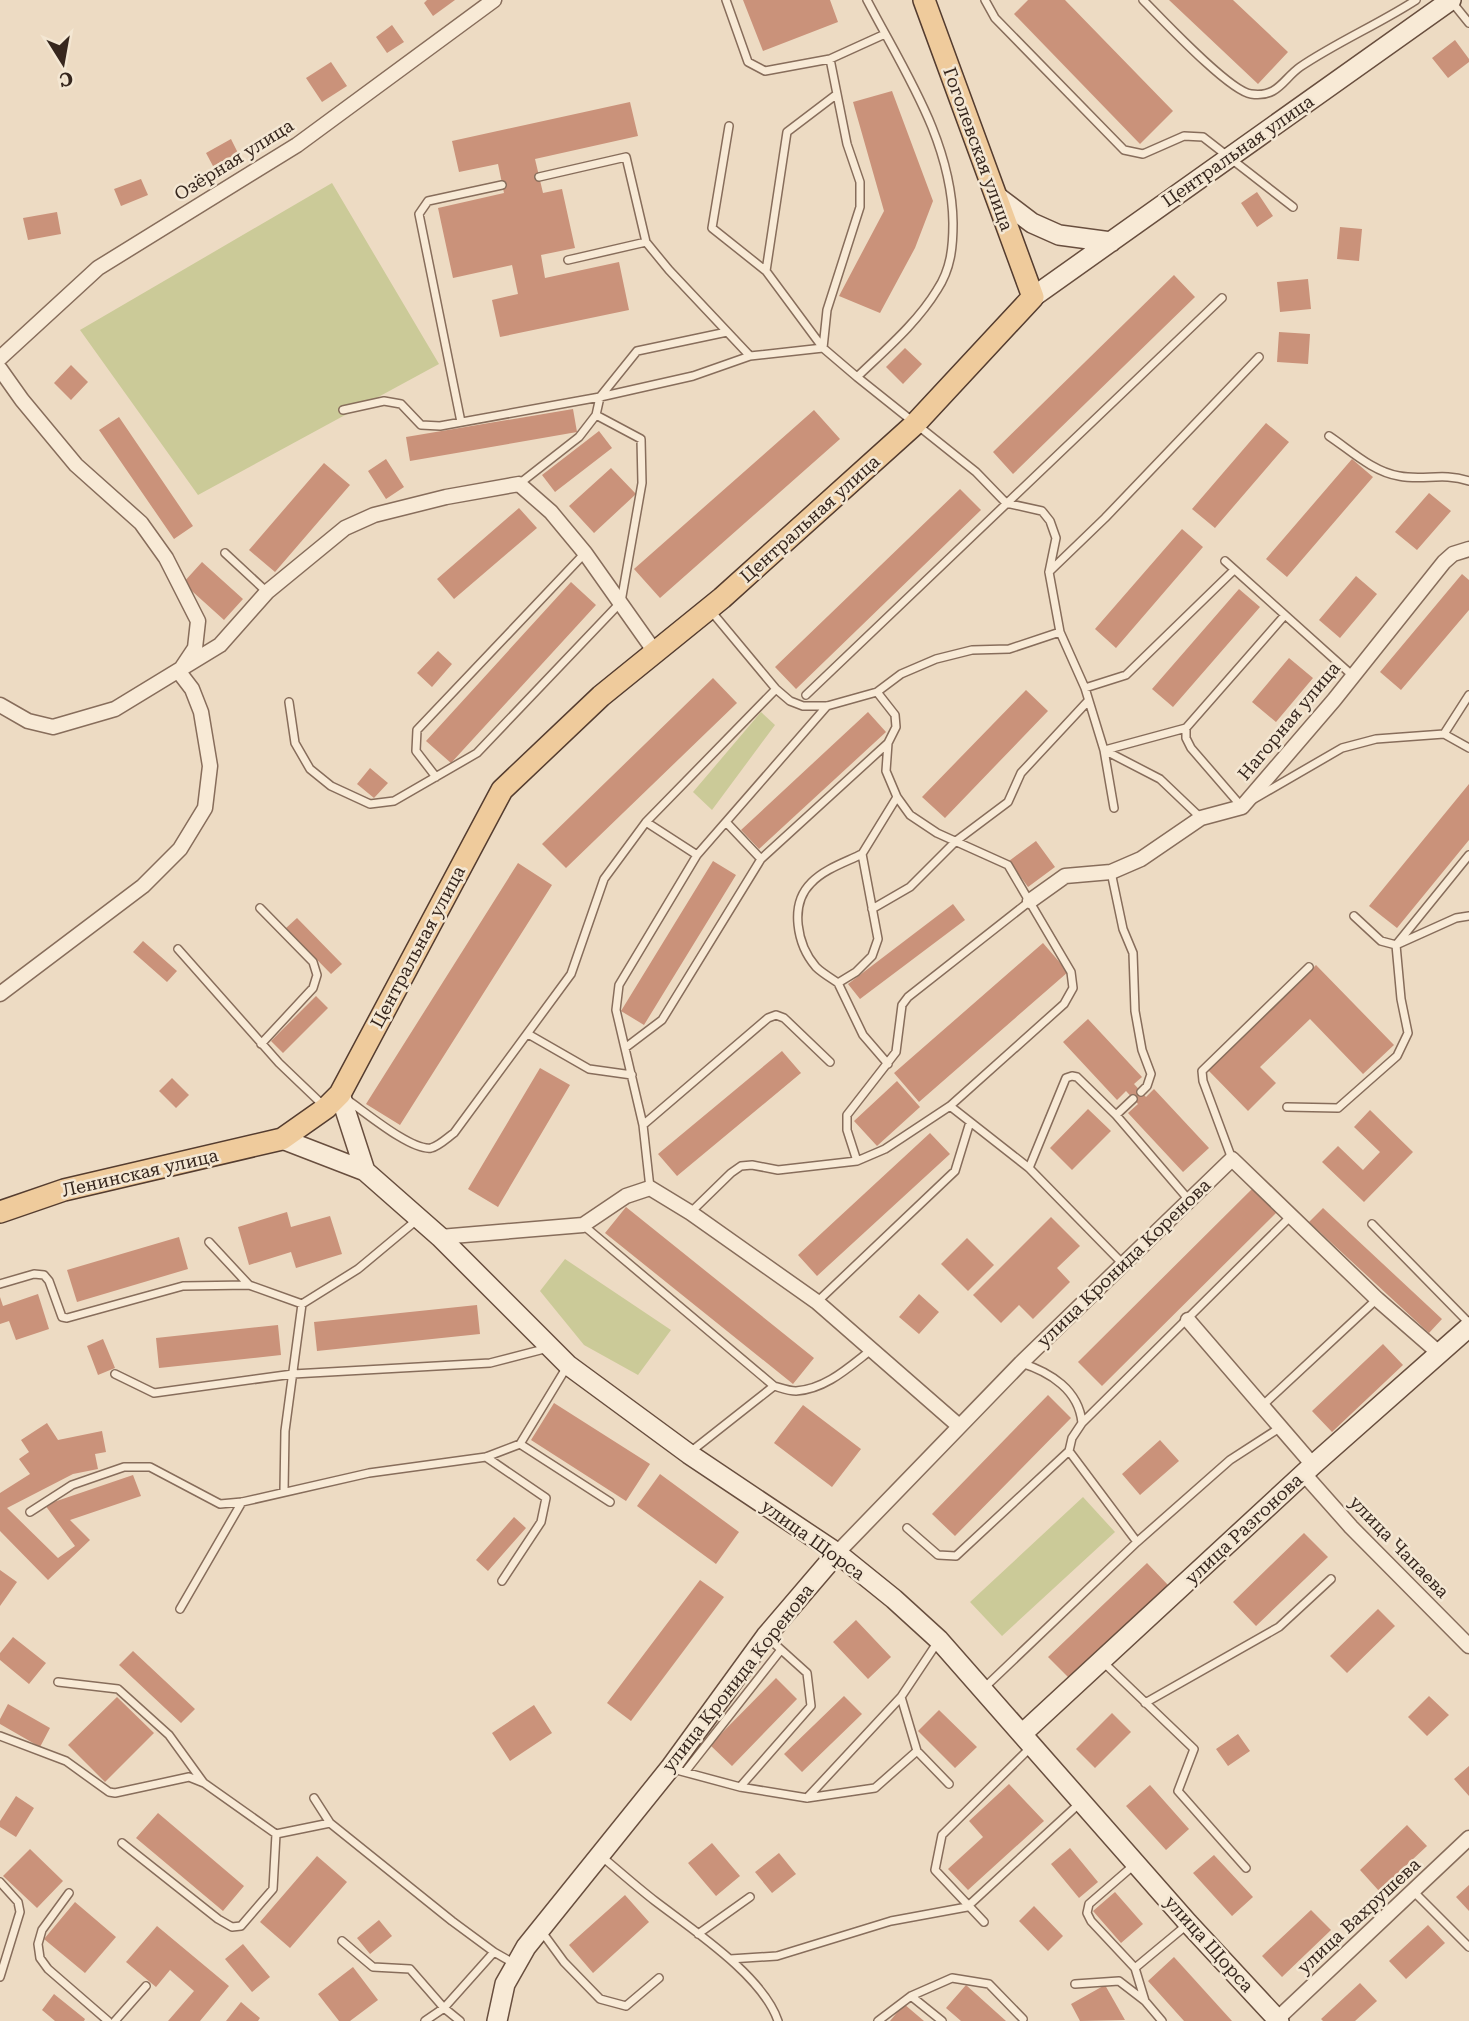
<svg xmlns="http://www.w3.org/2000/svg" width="1469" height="2021" viewBox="0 0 1469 2021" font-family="'Roboto Serif',serif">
  <rect width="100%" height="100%" fill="#eddbc3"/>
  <path fill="#cbca98" d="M 332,183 L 439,364 L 198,495 L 80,330 Z
    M 761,712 L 775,725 L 712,810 L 693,792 Z
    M 565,1259 L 671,1330 L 638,1375 L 584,1345 L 540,1291 Z
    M 1083,1497 L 1115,1532 L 1002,1636 L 970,1602 Z"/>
  <path fill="#ca927a" d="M 427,0 L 455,0 L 433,16 L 424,3 Z
    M 743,0 L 830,0 L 838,22 L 763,51 Z
    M 1028,0 L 1065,0 L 1173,111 L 1140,144 L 1014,14 Z
    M 1169,0 L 1233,0 L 1288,52 L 1258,84 Z
    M 392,25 L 404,42 L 387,53 L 376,37 Z
    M 1455,40 L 1469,59 L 1469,62 L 1448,78 L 1432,58 Z
    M 331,62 L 347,86 L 322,102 L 306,78 Z
    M 892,91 L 933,201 L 915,248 L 880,313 L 839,296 L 884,211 L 853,102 Z
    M 630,102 L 638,136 L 535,159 L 543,193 L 562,189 L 575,248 L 541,255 L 545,278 L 619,262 L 629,310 L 500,337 L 492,300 L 518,294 L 512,265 L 453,278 L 438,208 L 504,193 L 498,164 L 459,172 L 452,141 Z
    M 231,139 L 238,153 L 213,166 L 206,153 Z
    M 141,179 L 148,195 L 121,206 L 114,189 Z
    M 1257,192 L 1273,216 L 1257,227 L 1241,203 Z
    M 57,212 L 61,234 L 28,240 L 23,218 Z
    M 1340,227 L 1362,229 L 1359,261 L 1337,259 Z
    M 1174,275 L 1195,297 L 1013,474 L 993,452 Z
    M 1308,279 L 1311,309 L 1280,312 L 1277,282 Z
    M 1279,332 L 1310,334 L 1308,364 L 1277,362 Z
    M 905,348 L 922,364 L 903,384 L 886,367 Z
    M 71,365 L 88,382 L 71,400 L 54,383 Z
    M 573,409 L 577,432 L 410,461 L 406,437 Z
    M 814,410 L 840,439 L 660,598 L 634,569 Z
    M 119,417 L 193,526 L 174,539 L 99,430 Z
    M 1266,423 L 1289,442 L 1215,528 L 1192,509 Z
    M 599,431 L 612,448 L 555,492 L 542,475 Z
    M 386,459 L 404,487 L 386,499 L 368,471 Z
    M 1352,459 L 1373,477 L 1287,577 L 1266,559 Z
    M 324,463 L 350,485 L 275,572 L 249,550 Z
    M 611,468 L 636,494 L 594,533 L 569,506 Z
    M 960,489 L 981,510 L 796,689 L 775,667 Z
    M 1429,493 L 1451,511 L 1417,550 L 1395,532 Z
    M 519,508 L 537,528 L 454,599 L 437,579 Z
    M 1182,529 L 1203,547 L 1116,648 L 1095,629 Z
    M 202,562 L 243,599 L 224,620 L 183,583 Z
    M 1462,574 L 1469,580 L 1469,610 L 1401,690 L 1380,672 Z
    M 1356,576 L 1377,594 L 1340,638 L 1319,620 Z
    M 571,582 L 596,605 L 451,763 L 426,741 Z
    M 1239,589 L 1260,607 L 1173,707 L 1152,689 Z
    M 438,651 L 452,664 L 432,687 L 417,673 Z
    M 1289,658 L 1313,678 L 1276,722 L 1252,702 Z
    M 713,678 L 737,703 L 566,868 L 542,844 Z
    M 1026,690 L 1048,711 L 945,818 L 922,797 Z
    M 868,712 L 886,732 L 759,849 L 741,830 Z
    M 370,768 L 388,783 L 374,798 L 357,784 Z
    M 1469,784 L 1469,840 L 1397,928 L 1369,906 Z
    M 1036,841 L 1055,867 L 1028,887 L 1009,861 Z
    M 713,861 L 736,875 L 644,1025 L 621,1011 Z
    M 518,863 L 552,885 L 400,1125 L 366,1104 Z
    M 953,904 L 965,920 L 860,999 L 848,984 Z
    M 297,918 L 342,964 L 331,974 L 286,928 Z
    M 143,941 L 177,971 L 167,982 L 133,952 Z
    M 1043,943 L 1068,972 L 919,1102 L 894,1073 Z
    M 1316,965 L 1394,1045 L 1363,1074 L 1310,1019 L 1260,1067 L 1276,1083 L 1248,1111 L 1208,1070 Z
    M 316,996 L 328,1008 L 283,1053 L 271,1041 Z
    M 1088,1019 L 1142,1077 L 1134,1084 L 1146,1097 L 1154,1089 L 1209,1148 L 1183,1172 L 1128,1113 L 1138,1104 L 1126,1091 L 1117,1100 L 1063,1042 Z
    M 782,1051 L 801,1073 L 677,1176 L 658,1154 Z
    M 540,1068 L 570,1085 L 498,1207 L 468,1189 Z
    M 172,1078 L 189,1095 L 176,1108 L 159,1091 Z
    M 897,1081 L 920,1107 L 877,1146 L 854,1121 Z
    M 1088,1109 L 1111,1131 L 1072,1170 L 1050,1148 Z
    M 1370,1110 L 1413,1152 L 1364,1202 L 1322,1162 L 1338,1146 L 1363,1170 L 1380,1152 L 1354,1127 Z
    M 930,1133 L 950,1154 L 817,1276 L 798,1255 Z
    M 1254,1187 L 1278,1211 L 1102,1386 L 1078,1362 Z
    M 626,1207 L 814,1358 L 793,1384 L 605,1233 Z
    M 1323,1208 L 1442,1319 L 1429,1333 L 1309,1222 Z
    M 287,1212 L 291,1227 L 330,1216 L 342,1254 L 296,1268 L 291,1252 L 249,1265 L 238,1227 Z
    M 1051,1217 L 1080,1246 L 1057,1268 L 1070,1282 L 1033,1319 L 1019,1305 L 1001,1323 L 973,1295 Z
    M 179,1237 L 188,1269 L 77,1302 L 67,1270 Z
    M 967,1238 L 994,1265 L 968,1291 L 941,1264 Z
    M 38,1294 L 49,1329 L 16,1340 L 9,1321 L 0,1324 L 0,1297 L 3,1306 Z
    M 919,1294 L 939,1312 L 919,1334 L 899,1317 Z
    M 477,1305 L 480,1334 L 317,1351 L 314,1322 Z
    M 278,1325 L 281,1355 L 159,1368 L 156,1338 Z
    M 103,1339 L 115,1368 L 98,1375 L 87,1346 Z
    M 1383,1344 L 1403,1365 L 1332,1432 L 1312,1411 Z
    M 1048,1395 L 1071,1418 L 955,1536 L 932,1514 Z
    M 554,1403 L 650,1464 L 626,1501 L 531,1440 Z
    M 803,1405 L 861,1449 L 832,1487 L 774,1443 Z
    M 47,1423 L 58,1440 L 102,1431 L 106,1452 L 95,1454 L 98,1469 L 73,1474 L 7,1508 L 58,1558 L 75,1546 L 45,1505 L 133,1475 L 141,1496 L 70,1520 L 90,1540 L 48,1580 L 0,1531 L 0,1493 L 30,1474 L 19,1459 L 29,1452 L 21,1440 Z
    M 1160,1440 L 1179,1461 L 1140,1495 L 1122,1474 Z
    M 660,1474 L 739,1532 L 716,1564 L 637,1506 Z
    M 514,1517 L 526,1528 L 488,1571 L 476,1560 Z
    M 1304,1533 L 1328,1557 L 1256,1626 L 1233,1602 Z
    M 1147,1563 L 1168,1585 L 1069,1678 L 1048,1657 Z
    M 0,1570 L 17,1582 L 0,1606 Z
    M 700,1580 L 724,1597 L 631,1721 L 607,1703 Z
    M 1378,1609 L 1395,1626 L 1347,1673 L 1330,1656 Z
    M 856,1620 L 891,1657 L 868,1679 L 833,1642 Z
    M 13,1637 L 46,1663 L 29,1684 L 0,1660 L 0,1653 Z
    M 133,1651 L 195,1709 L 181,1723 L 119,1665 Z
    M 776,1678 L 797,1699 L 732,1766 L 710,1745 Z
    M 844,1696 L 862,1714 L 802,1772 L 784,1754 Z
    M 1429,1696 L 1449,1715 L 1427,1736 L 1408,1717 Z
    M 117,1697 L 154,1733 L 105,1782 L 68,1745 Z
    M 8,1704 L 50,1728 L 40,1747 L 0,1724 L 0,1719 Z
    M 534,1705 L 552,1733 L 510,1761 L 492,1733 Z
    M 939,1710 L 977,1747 L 955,1768 L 918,1731 Z
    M 1112,1713 L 1131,1732 L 1095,1768 L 1076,1749 Z
    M 1238,1734 L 1250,1751 L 1228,1766 L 1216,1749 Z
    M 1469,1766 L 1469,1796 L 1454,1779 Z
    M 1009,1784 L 1044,1821 L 968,1890 L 948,1869 L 983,1837 L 969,1821 Z
    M 1150,1785 L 1189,1829 L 1166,1850 L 1126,1806 Z
    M 16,1796 L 34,1808 L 16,1837 L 0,1827 L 0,1821 Z
    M 158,1813 L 244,1886 L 223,1911 L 136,1838 Z
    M 1407,1825 L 1427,1846 L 1379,1891 L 1360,1870 Z
    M 712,1843 L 740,1876 L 716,1896 L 688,1863 Z
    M 1070,1848 L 1098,1882 L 1079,1898 L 1051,1864 Z
    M 30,1849 L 63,1881 L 37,1908 L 3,1876 Z
    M 779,1853 L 796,1874 L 772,1893 L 755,1872 Z
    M 1214,1855 L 1253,1897 L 1232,1916 L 1193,1873 Z
    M 317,1856 L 347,1882 L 290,1948 L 260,1922 Z
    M 1469,1885 L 1469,1911 L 1456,1897 Z
    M 1115,1892 L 1143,1924 L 1121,1943 L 1093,1911 Z
    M 625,1895 L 649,1922 L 593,1973 L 569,1945 Z
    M 75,1902 L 116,1937 L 85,1973 L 44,1939 Z
    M 1034,1906 L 1063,1936 L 1048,1951 L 1019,1921 Z
    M 1311,1910 L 1331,1930 L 1282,1977 L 1262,1956 Z
    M 379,1920 L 392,1936 L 370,1954 L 357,1938 Z
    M 1428,1925 L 1445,1943 L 1406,1979 L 1389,1961 Z
    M 157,1926 L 229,1986 L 200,2021 L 168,2021 L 194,1991 L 170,1970 L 156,1987 L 126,1962 Z
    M 243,1944 L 270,1977 L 252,1992 L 225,1959 Z
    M 1174,1957 L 1232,2021 L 1184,2021 L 1148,1981 Z
    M 353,1967 L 378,2000 L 350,2021 L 339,2021 L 318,1994 Z
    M 1360,1983 L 1377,2001 L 1355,2021 L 1323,2021 L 1321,2019 Z
    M 966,1985 L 1006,2021 L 961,2021 L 946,2008 Z
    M 1105,1985 L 1125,2020 L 1080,2021 L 1071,2004 Z
    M 54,1994 L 85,2019 L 84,2021 L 55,2021 L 42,2010 Z
    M 241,2002 L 260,2018 L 258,2021 L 226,2021 Z
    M 904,2004 L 924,2021 L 890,2021 Z"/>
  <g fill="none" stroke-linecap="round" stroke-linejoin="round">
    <g stroke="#876d5b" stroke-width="10">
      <path id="lane" d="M 726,0 L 748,62 L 765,71 L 830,59 L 885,34
        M 867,0 C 904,71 952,141 953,223 C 953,247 951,269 937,290 C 917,323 885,350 857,377 L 976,472 L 1006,503 L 1042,511 L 1050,521 L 1056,538 L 1049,572 L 1060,632 L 1085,688 L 1104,750 L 1114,808
        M 985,0 L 995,18 L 1124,150 L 1143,154 L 1184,136 L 1203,137 L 1293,207
        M 1143,0 C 1162,19 1229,91 1251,94 C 1278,98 1283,79 1300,67 C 1337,42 1379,24 1416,0
        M 1452,2 L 1469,23
        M 729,126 L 712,228 L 766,271
        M 539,177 L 626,157 L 646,242
        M 568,260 L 646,242 L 669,270 L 750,356
        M 823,348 L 766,271 L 787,132 L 837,94
        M 823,348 L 827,310 L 860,207 L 860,182 L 847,144 L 830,59
        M 343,410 L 384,401 L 401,404 L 421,425 L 440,426 L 600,397 L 693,376 L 750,356 L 823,348 L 857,377
        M 461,422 L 419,214 L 428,201 L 502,185
        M 1329,436 C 1350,450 1373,472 1399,476 C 1424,481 1442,472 1469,481
        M 519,484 L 579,437 L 596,415 L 600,397 L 637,351 L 727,332
        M 225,553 L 267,592
        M 1225,561 L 1353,676
        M 1049,572 L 1105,518 L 1259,357
        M 711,611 L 776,689 L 790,701 L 803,706 L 827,706 L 877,692 L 901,674 L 936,659 L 972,650 L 1009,649 L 1060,632
        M 1085,688 L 1126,675 L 1234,570
        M 806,695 L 1222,298
        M 289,702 L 295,743 L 310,769 L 331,786 L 370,804 L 394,801 L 477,753 L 621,602 L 642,483 L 641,439 L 596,415
        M 1444,734 L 1469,748
        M 1104,750 L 1160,779 L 1201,818
        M 1105,750 L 1186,728
        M 436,777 L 416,751 L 417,730 L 585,553
        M 1254,799 L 1342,748 L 1376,739 L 1444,734 L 1469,695
        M 1244,805 L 1242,807 L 1191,748 L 1186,738 L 1186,728 L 1285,615
        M 646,822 L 697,855
        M 726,822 L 761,859
        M 1111,872 L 1123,929 L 1133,953 L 1135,1011 L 1142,1050 L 1151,1074 L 1147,1086 L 1141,1092
        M 260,908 L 313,962 L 317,975 L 313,988 L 261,1044
        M 872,909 L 910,887 L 956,841 L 1008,802 L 1021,773 L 1088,701
        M 1354,916 L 1381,941 L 1396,945 L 1456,918 L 1469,916
        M 178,949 L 279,1063 L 325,1107
        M 838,983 C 831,978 822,973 816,967 C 797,945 789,905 811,883 C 824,869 846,862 862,854
        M 528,1034 L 589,1069 L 632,1075
        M 625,1048 L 662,1020 L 761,859 L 888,743
        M 888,1064 L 863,1035 L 838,983 L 856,972 L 872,956 L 878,939 L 862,854 L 897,797
        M 346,1099 C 364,1111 411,1151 431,1148 C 439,1146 447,1138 454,1133 L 571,974 L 604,879 L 646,822 L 776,689
        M 950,1106 L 1029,1168 L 1123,1264
        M 1287,1107 L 1338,1108 L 1397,1056 L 1408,1033 L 1401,999 L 1396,945 L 1469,855
        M 1116,1115 L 1133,1099
        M 643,1125 L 616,1010 L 619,985 L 697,855 L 827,706
        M 1232,1159 L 1203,1081 L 1202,1071 L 1309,967
        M 857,1161 L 847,1130 L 847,1115 L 896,1052 L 902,1005 L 908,997 L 1030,901
        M 1029,1168 L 1066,1078 L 1072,1076 L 1077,1077 L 1116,1115 L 1189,1200
        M 650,1188 L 643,1125 L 768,1018 L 776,1015 L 784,1018 L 830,1062
        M 691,1212 L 731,1173 L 741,1166 L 752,1165 L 778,1170 L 857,1161 L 885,1149 L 950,1106 L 1064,1004 L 1073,988 L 1071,972 L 1008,865 L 937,833 L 910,815 L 897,797 L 886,771 L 888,743 L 896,727 L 895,715 L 877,692
        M 1372,1224 L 1469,1323
        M 583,1225 L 774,1386 C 781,1388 789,1391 796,1391 C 826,1389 849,1367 871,1350
        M 209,1242 L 249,1285 L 302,1304
        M 0,1284 L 34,1274 L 44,1275 L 49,1281 L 62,1317 L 67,1318 L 183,1286 L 249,1285
        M 817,1302 L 955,1171 L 970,1122
        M 1021,1363 C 1050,1372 1079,1390 1082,1423 L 1072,1438 L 1069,1451 L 1137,1542
        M 115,1374 L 154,1393 L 293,1374 L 490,1363 L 548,1348
        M 1263,1405 L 1377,1299
        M 1082,1423 L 1291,1216
        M 520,1444 L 610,1502
        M 689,1453 L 774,1386
        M 486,1457 L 546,1498 L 541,1522 L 502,1581
        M 284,1491 L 285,1431 L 302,1304 L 358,1269 L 418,1219
        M 30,1512 L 72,1485 L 124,1467 L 150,1467 L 220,1504 L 242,1502 L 369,1473 L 486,1457 L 520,1444 L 568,1365
        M 907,1528 L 938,1555 L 956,1556 L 1069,1451
        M 180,1609 L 242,1502
        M 937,1643 L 901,1697 L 917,1751 L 949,1784
        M 1102,1661 L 1194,1749 L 1178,1791 L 1246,1868
        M 58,1682 L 118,1689 L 169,1735 L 203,1782
        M 983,1689 L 1137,1542 L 1230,1460 L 1281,1427
        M 1145,1703 L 1279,1627 L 1331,1579
        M 0,1736 L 66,1761 L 109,1792 L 115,1793 L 189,1777 L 204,1783 L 276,1834 L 330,1823
        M 673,1769 L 740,1787 L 807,1798 L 875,1788 L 917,1751
        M 685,1772 L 780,1651
        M 740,1787 L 811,1706 L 807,1673 L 767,1637
        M 314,1798 L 330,1823 L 452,1921 L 494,1952 L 515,1964
        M 807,1798 L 901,1697
        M 122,1843 L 218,1919 L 232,1927 L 241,1926 L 273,1889 L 276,1834
        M 601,1856 C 619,1871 637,1887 655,1901 C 693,1930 763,1976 778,2021
        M 1134,1865 L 1089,1904 L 1087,1913 L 1091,1921 L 1135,1968 L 1145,2001
        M 0,1882 L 18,1902 L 20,1912 L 0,1977
        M 1413,1891 L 1469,1947
        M 69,1893 L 42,1930 L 38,1944 L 40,1958 L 48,1969 L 108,2021
        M 984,1922 L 935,1870 L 942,1835 L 1032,1746
        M 541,1933 L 545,1936 L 564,1962 L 600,1999 L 626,2006 L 659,1978
        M 698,1934 L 750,1897
        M 342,1941 L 373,1967 L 410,1969 L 444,2008 L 460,2021
        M 730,1959 L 777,1956 L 891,1921 L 967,1907 L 1081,1802
        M 1135,1968 L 1188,1924
        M 1075,1984 L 1119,1981 L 1145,2001 L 1162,2021
        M 911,1996 L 942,2021
        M 115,2021 L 146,1986
        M 425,2021 L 444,2008 L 494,1952
        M 878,2021 L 911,1996 L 952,1978 L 989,1984 L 1023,2019"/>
    </g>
    <g stroke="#876d5b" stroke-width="17">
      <path id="street" d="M 0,358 L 98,268 L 297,145 L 494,0
        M 0,369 L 22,400 L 76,465 L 141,523 L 166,558 L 198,621 L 195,648 L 179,672 L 192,689 L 201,712 L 210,766 L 205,808 L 180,849 L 143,886 L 0,994
        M 0,705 L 28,721 L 53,727 L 115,709 L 220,645 L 267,592 L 345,528 L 374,515 L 446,497 L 519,484 L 551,512 L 585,553 L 655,652
        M 1030,901 L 1065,876 L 1111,872 L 1141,859 L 1201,818 L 1242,807 L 1334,700 L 1444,562 L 1453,554 L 1469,549
        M 440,1237 L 583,1225 L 626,1196 L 650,1188 L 691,1213 L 817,1302 L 959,1426
        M 1188,1320 L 1313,1465
        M 1304,1474 L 1351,1527 L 1469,1646
        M 837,1553 L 1021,1363 L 1232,1159 L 1377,1299 L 1439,1353
        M 1275,2021 L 1469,1838"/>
    </g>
    <g stroke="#684e3e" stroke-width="22">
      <path id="secondary" d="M 995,195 L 1032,223 L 1059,235 L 1111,242
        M 1033,297 L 1451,0
        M 340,1094 L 365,1171
        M 282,1139 L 365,1171 L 440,1237 L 568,1365 L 689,1454 L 837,1553 L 894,1599 L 939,1640 L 1188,1923 L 1279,2021
        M 1022,1734 L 1313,1465 L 1469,1327
        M 497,2021 L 505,1984 L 526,1947 L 670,1768 L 766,1636 L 837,1553"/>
    </g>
    <g stroke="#543c2f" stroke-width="24">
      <path id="primary" d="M 0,1212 L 64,1190 L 282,1139 L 326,1108 L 340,1094 L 502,790 L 601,696 L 722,598 L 914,425 L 1033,297 L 924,0"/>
    </g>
    <use href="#lane" stroke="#f8ead6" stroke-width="7"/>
    <use href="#street" stroke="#f8ead6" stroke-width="14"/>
    <use href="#secondary" stroke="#f8ead6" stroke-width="19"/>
    <use href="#primary" stroke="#efcb9c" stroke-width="21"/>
  </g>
  <g text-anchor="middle" stroke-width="5" stroke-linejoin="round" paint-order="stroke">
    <g font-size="18" fill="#37271e" stroke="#f4e7d3">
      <text transform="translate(978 149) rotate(70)" y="6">Гоголевская улица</text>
      <text transform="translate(1238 151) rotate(-35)" y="6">Центральная улица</text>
      <text transform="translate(234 160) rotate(-32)" y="6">Озёрная улица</text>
      <text transform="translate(810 519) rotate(-42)" y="6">Центральная улица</text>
      <text transform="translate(1289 721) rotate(-50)" y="6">Нагорная улица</text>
      <text transform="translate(418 947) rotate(-62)" y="6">Центральная улица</text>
      <text transform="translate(140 1173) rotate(-13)" y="6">Ленинская улица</text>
      <text transform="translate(1124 1263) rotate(-44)" y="6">улица Кронида Коренова</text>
      <text transform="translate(1244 1529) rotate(-43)" y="6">улица Разгонова</text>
      <text transform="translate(813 1540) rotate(36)" y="6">улица Щорса</text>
      <text transform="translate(1399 1547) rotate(46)" y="6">улица Чапаева</text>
      <text transform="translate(738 1678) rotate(-52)" y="6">улица Кронида Коренова</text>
      <text transform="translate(1359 1916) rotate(-43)" y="6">улица Вахрушева</text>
      <text transform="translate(1209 1944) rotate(48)" y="6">улица Щорса</text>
    </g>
  </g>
  <g transform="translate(63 63) rotate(169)" stroke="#f4e7d3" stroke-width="5" paint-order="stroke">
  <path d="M0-5L12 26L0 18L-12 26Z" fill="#37271e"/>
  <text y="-10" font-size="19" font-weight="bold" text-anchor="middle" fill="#37271e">С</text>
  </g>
</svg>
